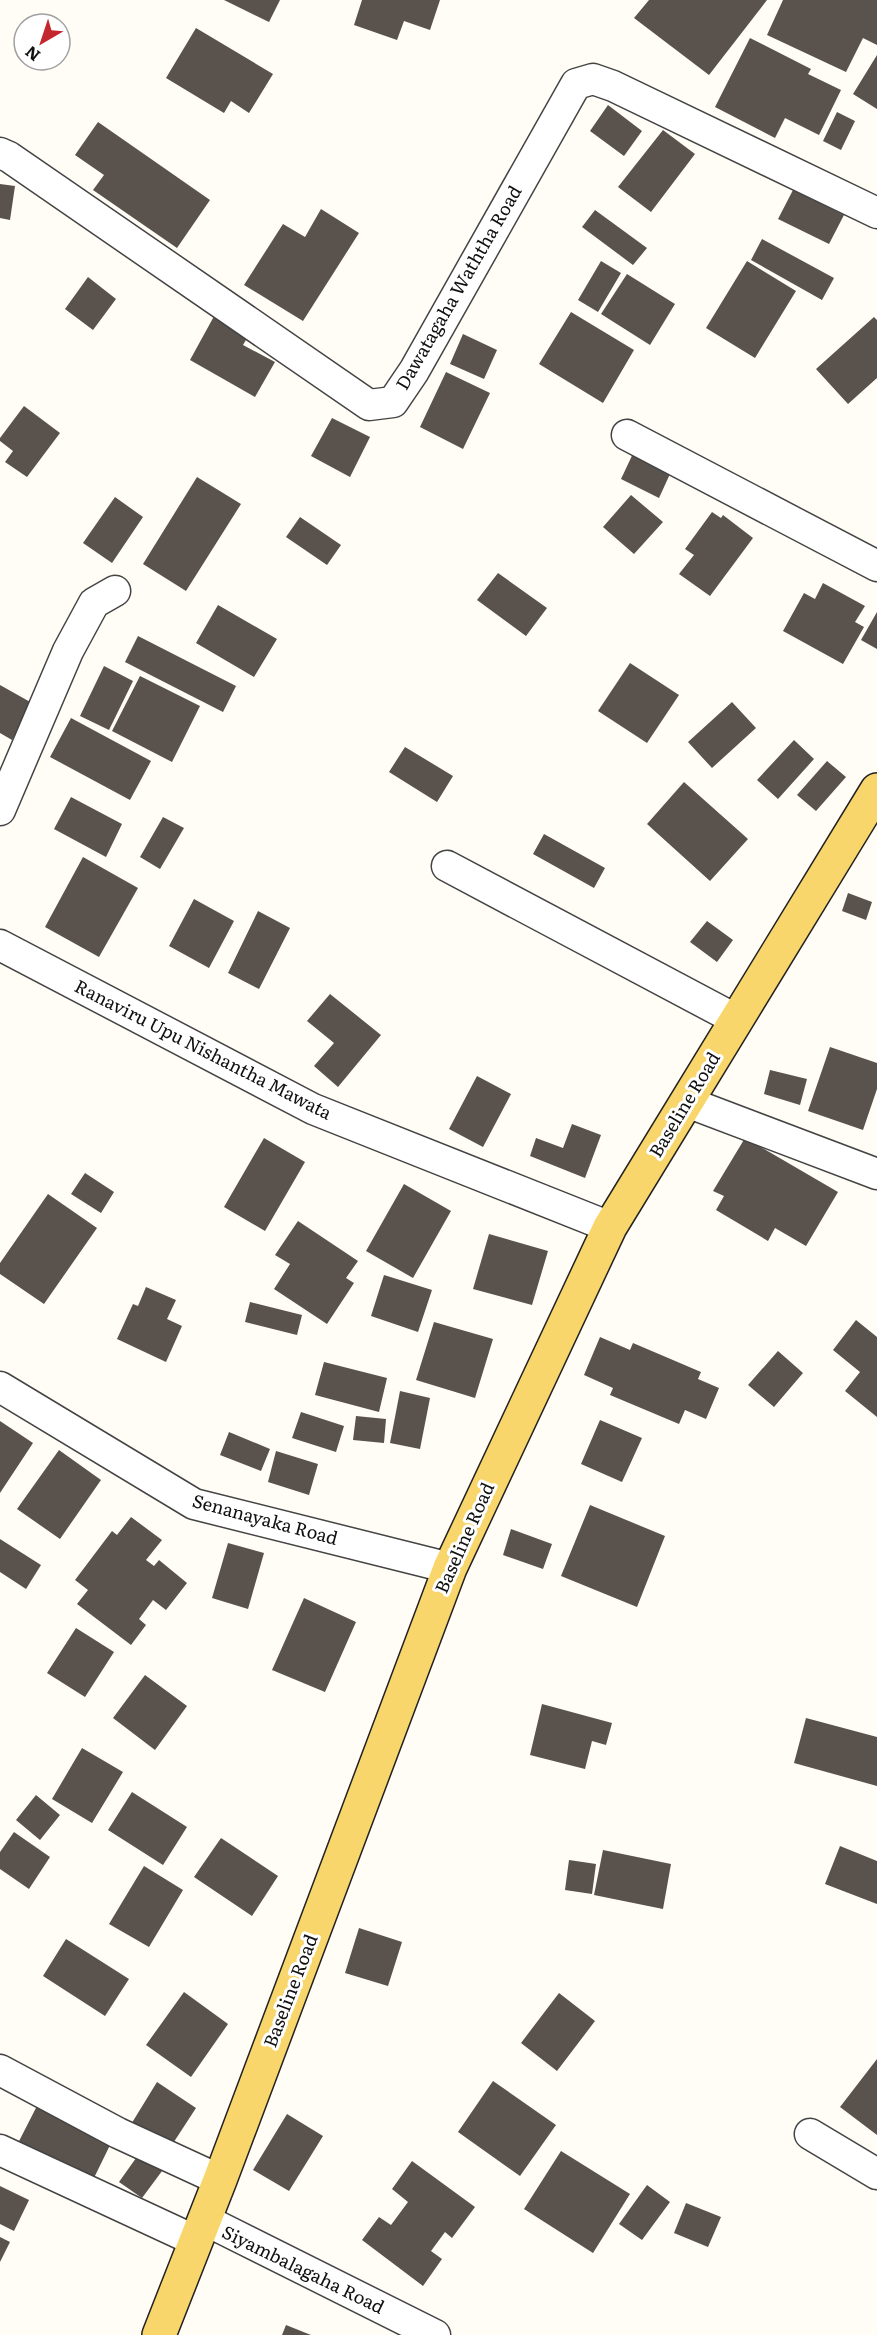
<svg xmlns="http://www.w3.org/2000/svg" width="877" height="2335" viewBox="0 0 877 2335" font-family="Literata,serif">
  <rect width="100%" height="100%" fill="#fffdf5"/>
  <path fill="#5a524d" d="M 224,0 L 280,0 L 269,22 Z
    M 362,0 L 440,0 L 430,30 L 404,21 L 397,40 L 354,25 Z
    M 649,0 L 767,0 L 709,75 L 634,18 Z
    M 783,0 L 877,0 L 877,45 L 863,38 L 846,72 L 767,35 Z
    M 196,28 L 273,74 L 249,113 L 231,101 L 224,113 L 166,78 Z
    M 750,38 L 811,69 L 808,74 L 841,90 L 819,135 L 785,118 L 775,138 L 715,107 Z
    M 877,55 L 877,109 L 853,94 Z
    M 608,105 L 642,131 L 624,156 L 590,131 Z
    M 837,112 L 855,121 L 841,150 L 823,141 Z
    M 98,122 L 210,200 L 177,248 L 93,190 L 104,175 L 75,155 Z
    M 663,130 L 695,154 L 651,212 L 618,187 Z
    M 0,184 L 15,186 L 10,220 L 0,218 Z
    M 793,190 L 844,215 L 829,244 L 778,219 Z
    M 321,209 L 359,233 L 303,321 L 244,285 L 283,224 L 305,237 Z
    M 595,210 L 647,248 L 633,265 L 582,227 Z
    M 762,239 L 834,278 L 822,300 L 751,260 Z
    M 601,261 L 621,273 L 598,312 L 578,300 Z
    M 747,261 L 796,291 L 755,358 L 706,328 Z
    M 627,274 L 675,304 L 650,345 L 601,314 Z
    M 88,277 L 116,299 L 93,330 L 65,309 Z
    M 218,309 L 253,328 L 243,345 L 275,362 L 255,397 L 190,360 Z
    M 571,312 L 634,350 L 603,403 L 539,364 Z
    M 874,317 L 877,320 L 877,378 L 848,404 L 816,369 Z
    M 463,334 L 497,350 L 484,379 L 450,364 Z
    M 446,372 L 490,393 L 463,449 L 420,427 Z
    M 24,406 L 60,433 L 27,477 L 5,462 L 13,451 L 0,441 L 0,438 Z
    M 332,418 L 370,437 L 350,477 L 311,456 Z
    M 637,445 L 675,463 L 659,498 L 621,479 Z
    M 197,477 L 241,504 L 186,591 L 143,564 Z
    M 631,495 L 663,522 L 634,554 L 603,527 Z
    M 115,497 L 143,517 L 112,563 L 83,543 Z
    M 712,512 L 721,518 L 723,515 L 753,538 L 710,596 L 679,574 L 694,555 L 685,549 Z
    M 300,517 L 341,545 L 327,565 L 286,537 Z
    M 498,573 L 547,608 L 526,636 L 477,600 Z
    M 823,583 L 865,606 L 855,622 L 864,627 L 843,664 L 783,631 L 804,593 L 815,599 Z
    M 218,605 L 277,639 L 254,677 L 196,643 Z
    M 877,612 L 877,649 L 861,640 Z
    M 138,636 L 236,686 L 223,712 L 125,662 Z
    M 630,663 L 679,695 L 647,743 L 598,711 Z
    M 104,666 L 133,681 L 109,730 L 80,716 Z
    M 140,676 L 200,706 L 172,762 L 112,731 Z
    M 0,685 L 32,703 L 12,740 L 0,733 Z
    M 732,702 L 756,728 L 712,768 L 688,742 Z
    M 71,718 L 151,761 L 130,800 L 50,757 Z
    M 794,740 L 814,759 L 778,799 L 757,780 Z
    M 405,747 L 453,776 L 437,802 L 389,772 Z
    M 827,761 L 846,777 L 816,811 L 797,795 Z
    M 684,782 L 748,839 L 710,881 L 647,824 Z
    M 71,797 L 122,824 L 106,857 L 54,829 Z
    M 163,817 L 184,828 L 160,869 L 140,857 Z
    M 544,834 L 605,868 L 594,888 L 533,854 Z
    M 83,857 L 138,888 L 99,957 L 45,927 Z
    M 848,893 L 872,902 L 866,920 L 842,911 Z
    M 194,899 L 234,921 L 209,968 L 169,946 Z
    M 258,911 L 290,928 L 259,989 L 228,973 Z
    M 707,921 L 733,940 L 717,962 L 690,942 Z
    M 330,994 L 381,1035 L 338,1087 L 314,1066 L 334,1043 L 307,1021 Z
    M 830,1047 L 877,1063 L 877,1089 L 863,1130 L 808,1111 Z
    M 770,1070 L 807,1079 L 800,1105 L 764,1094 Z
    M 477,1076 L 511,1094 L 483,1147 L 449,1129 Z
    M 572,1124 L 601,1135 L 585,1178 L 530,1156 L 536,1138 L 563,1148 Z
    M 264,1138 L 305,1162 L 265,1231 L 224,1207 Z
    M 745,1138 L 838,1192 L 806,1246 L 775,1228 L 768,1241 L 716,1210 L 724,1196 L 713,1191 Z
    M 85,1173 L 114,1192 L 101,1213 L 71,1194 Z
    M 404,1184 L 451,1211 L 413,1278 L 366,1251 Z
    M 48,1194 L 97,1228 L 44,1304 L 0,1274 L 0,1263 Z
    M 298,1221 L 358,1261 L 346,1278 L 354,1283 L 327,1324 L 274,1289 L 290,1264 L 275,1255 Z
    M 489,1234 L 548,1251 L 532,1305 L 473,1289 Z
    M 384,1275 L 432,1290 L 418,1332 L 371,1316 Z
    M 146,1287 L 176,1300 L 167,1319 L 182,1326 L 166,1362 L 117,1339 L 133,1304 L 138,1306 Z
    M 250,1302 L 302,1315 L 297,1335 L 245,1322 Z
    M 856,1320 L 877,1337 L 877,1417 L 845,1391 L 860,1372 L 833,1350 Z
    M 434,1322 L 493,1339 L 475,1398 L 416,1380 Z
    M 600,1337 L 630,1350 L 633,1343 L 701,1372 L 698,1379 L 719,1388 L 706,1419 L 685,1410 L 679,1424 L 610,1395 L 613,1388 L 584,1375 Z
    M 778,1351 L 803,1373 L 774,1407 L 748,1385 Z
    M 324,1362 L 387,1378 L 379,1412 L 315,1395 Z
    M 400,1391 L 430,1398 L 420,1449 L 390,1443 Z
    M 301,1412 L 344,1426 L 336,1452 L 292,1438 Z
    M 356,1416 L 386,1419 L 384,1443 L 353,1440 Z
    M 600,1420 L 642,1438 L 622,1482 L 581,1464 Z
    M 0,1421 L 33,1443 L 0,1493 Z
    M 229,1432 L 270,1449 L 261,1471 L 220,1455 Z
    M 59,1450 L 101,1480 L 60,1539 L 17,1509 Z
    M 276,1451 L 318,1464 L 309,1495 L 268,1482 Z
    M 590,1505 L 665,1536 L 637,1607 L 561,1576 Z
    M 131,1517 L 162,1540 L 146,1560 L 154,1566 L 159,1560 L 187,1583 L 166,1610 L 153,1600 L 139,1619 L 146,1625 L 131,1645 L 77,1604 L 88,1590 L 75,1580 L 112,1531 L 117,1535 Z
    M 511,1529 L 552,1544 L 543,1569 L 503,1555 Z
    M 0,1539 L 41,1565 L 26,1589 L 0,1572 Z
    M 228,1543 L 264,1553 L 248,1609 L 212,1598 Z
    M 304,1598 L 356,1622 L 325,1692 L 272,1670 Z
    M 76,1628 L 114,1652 L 85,1697 L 47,1673 Z
    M 145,1675 L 187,1706 L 155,1750 L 113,1718 Z
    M 542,1704 L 612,1723 L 606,1745 L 592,1741 L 585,1769 L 530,1755 Z
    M 806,1718 L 877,1737 L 877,1786 L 794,1763 Z
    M 82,1748 L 123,1772 L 92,1823 L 52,1799 Z
    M 132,1792 L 187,1827 L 163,1865 L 108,1830 Z
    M 36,1795 L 60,1815 L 40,1840 L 16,1820 Z
    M 14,1832 L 50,1857 L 29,1889 L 0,1869 L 0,1852 Z
    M 221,1838 L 278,1876 L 252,1916 L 194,1877 Z
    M 840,1846 L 877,1861 L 877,1904 L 825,1884 Z
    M 603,1850 L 671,1864 L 663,1909 L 594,1895 Z
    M 569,1860 L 596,1864 L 592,1894 L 565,1890 Z
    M 144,1866 L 183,1890 L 149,1947 L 109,1924 Z
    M 359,1928 L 402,1942 L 388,1986 L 345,1973 Z
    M 66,1939 L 129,1979 L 105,2016 L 43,1976 Z
    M 184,1992 L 228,2024 L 191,2077 L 146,2045 Z
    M 559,1993 L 595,2021 L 557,2071 L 521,2043 Z
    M 877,2059 L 877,2135 L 840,2107 Z
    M 493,2081 L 556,2125 L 520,2176 L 458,2132 Z
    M 157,2082 L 196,2108 L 168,2151 L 130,2126 Z
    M 39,2102 L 113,2139 L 91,2184 L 16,2147 Z
    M 287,2114 L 323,2136 L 289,2191 L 253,2170 Z
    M 141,2151 L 165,2167 L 142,2198 L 119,2182 Z
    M 561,2151 L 630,2194 L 593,2253 L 524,2209 Z
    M 412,2161 L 475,2207 L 452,2238 L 445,2232 L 431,2251 L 442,2259 L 423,2286 L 362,2240 L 379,2217 L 391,2225 L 408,2202 L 392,2189 Z
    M 647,2185 L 670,2202 L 642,2240 L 619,2224 Z
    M 0,2186 L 29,2200 L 14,2231 L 0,2224 Z
    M 686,2203 L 721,2217 L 708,2247 L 674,2233 Z
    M 0,2237 L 10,2242 L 0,2262 Z
    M 286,2325 L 311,2335 L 282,2335 Z"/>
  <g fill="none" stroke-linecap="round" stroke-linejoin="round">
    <g stroke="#444" stroke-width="33">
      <path id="minor" d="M 0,153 L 9,157 L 369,405 L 393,402 L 414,371 L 576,84 L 593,79 L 613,86 L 877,213
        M 627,435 L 877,566
        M 0,810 L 68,651 L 94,603 L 115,591
        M 447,866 L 737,1020
        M 0,945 L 313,1109 L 610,1227
        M 687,1102 L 877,1174
        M 0,1387 L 194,1504 L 450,1568
        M 0,2070 L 118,2133 L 220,2180
        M 810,2134 L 877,2174
        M 0,2150 L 196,2241
        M 205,2220 L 435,2335"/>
    </g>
    <g stroke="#222" stroke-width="36">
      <path id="primary" d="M 159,2335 L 220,2180 L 450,1568 L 610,1227 L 877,790"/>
    </g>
    <use href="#minor" stroke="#fff" stroke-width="30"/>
    <use href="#primary" stroke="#f9d66b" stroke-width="33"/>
  </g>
  <g text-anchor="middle" stroke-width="6" stroke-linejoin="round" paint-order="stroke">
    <g font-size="18" fill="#111" stroke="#fff">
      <text transform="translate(459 288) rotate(-60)" y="6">Dawatagaha Waththa Road</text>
      <text transform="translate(203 1050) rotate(27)" y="6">Ranaviru Upu Nishantha Mawata</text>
      <text transform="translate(685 1105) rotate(-59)" y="6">Baseline Road</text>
      <text transform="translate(265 1520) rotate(15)" y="6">Senanayaka Road</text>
      <text transform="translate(465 1538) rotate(-66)" y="6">Baseline Road</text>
      <text transform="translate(291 1991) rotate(-69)" y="6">Baseline Road</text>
      <text transform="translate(303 2270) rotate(26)" y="6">Siyambalagaha Road</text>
    </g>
  </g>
  <g transform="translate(42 42) rotate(219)"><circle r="28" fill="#ffffff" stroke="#a0a0a0" stroke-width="1.5"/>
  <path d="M0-4.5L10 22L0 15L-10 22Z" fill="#c4262e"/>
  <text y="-9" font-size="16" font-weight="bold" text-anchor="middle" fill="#111111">N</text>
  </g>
</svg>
